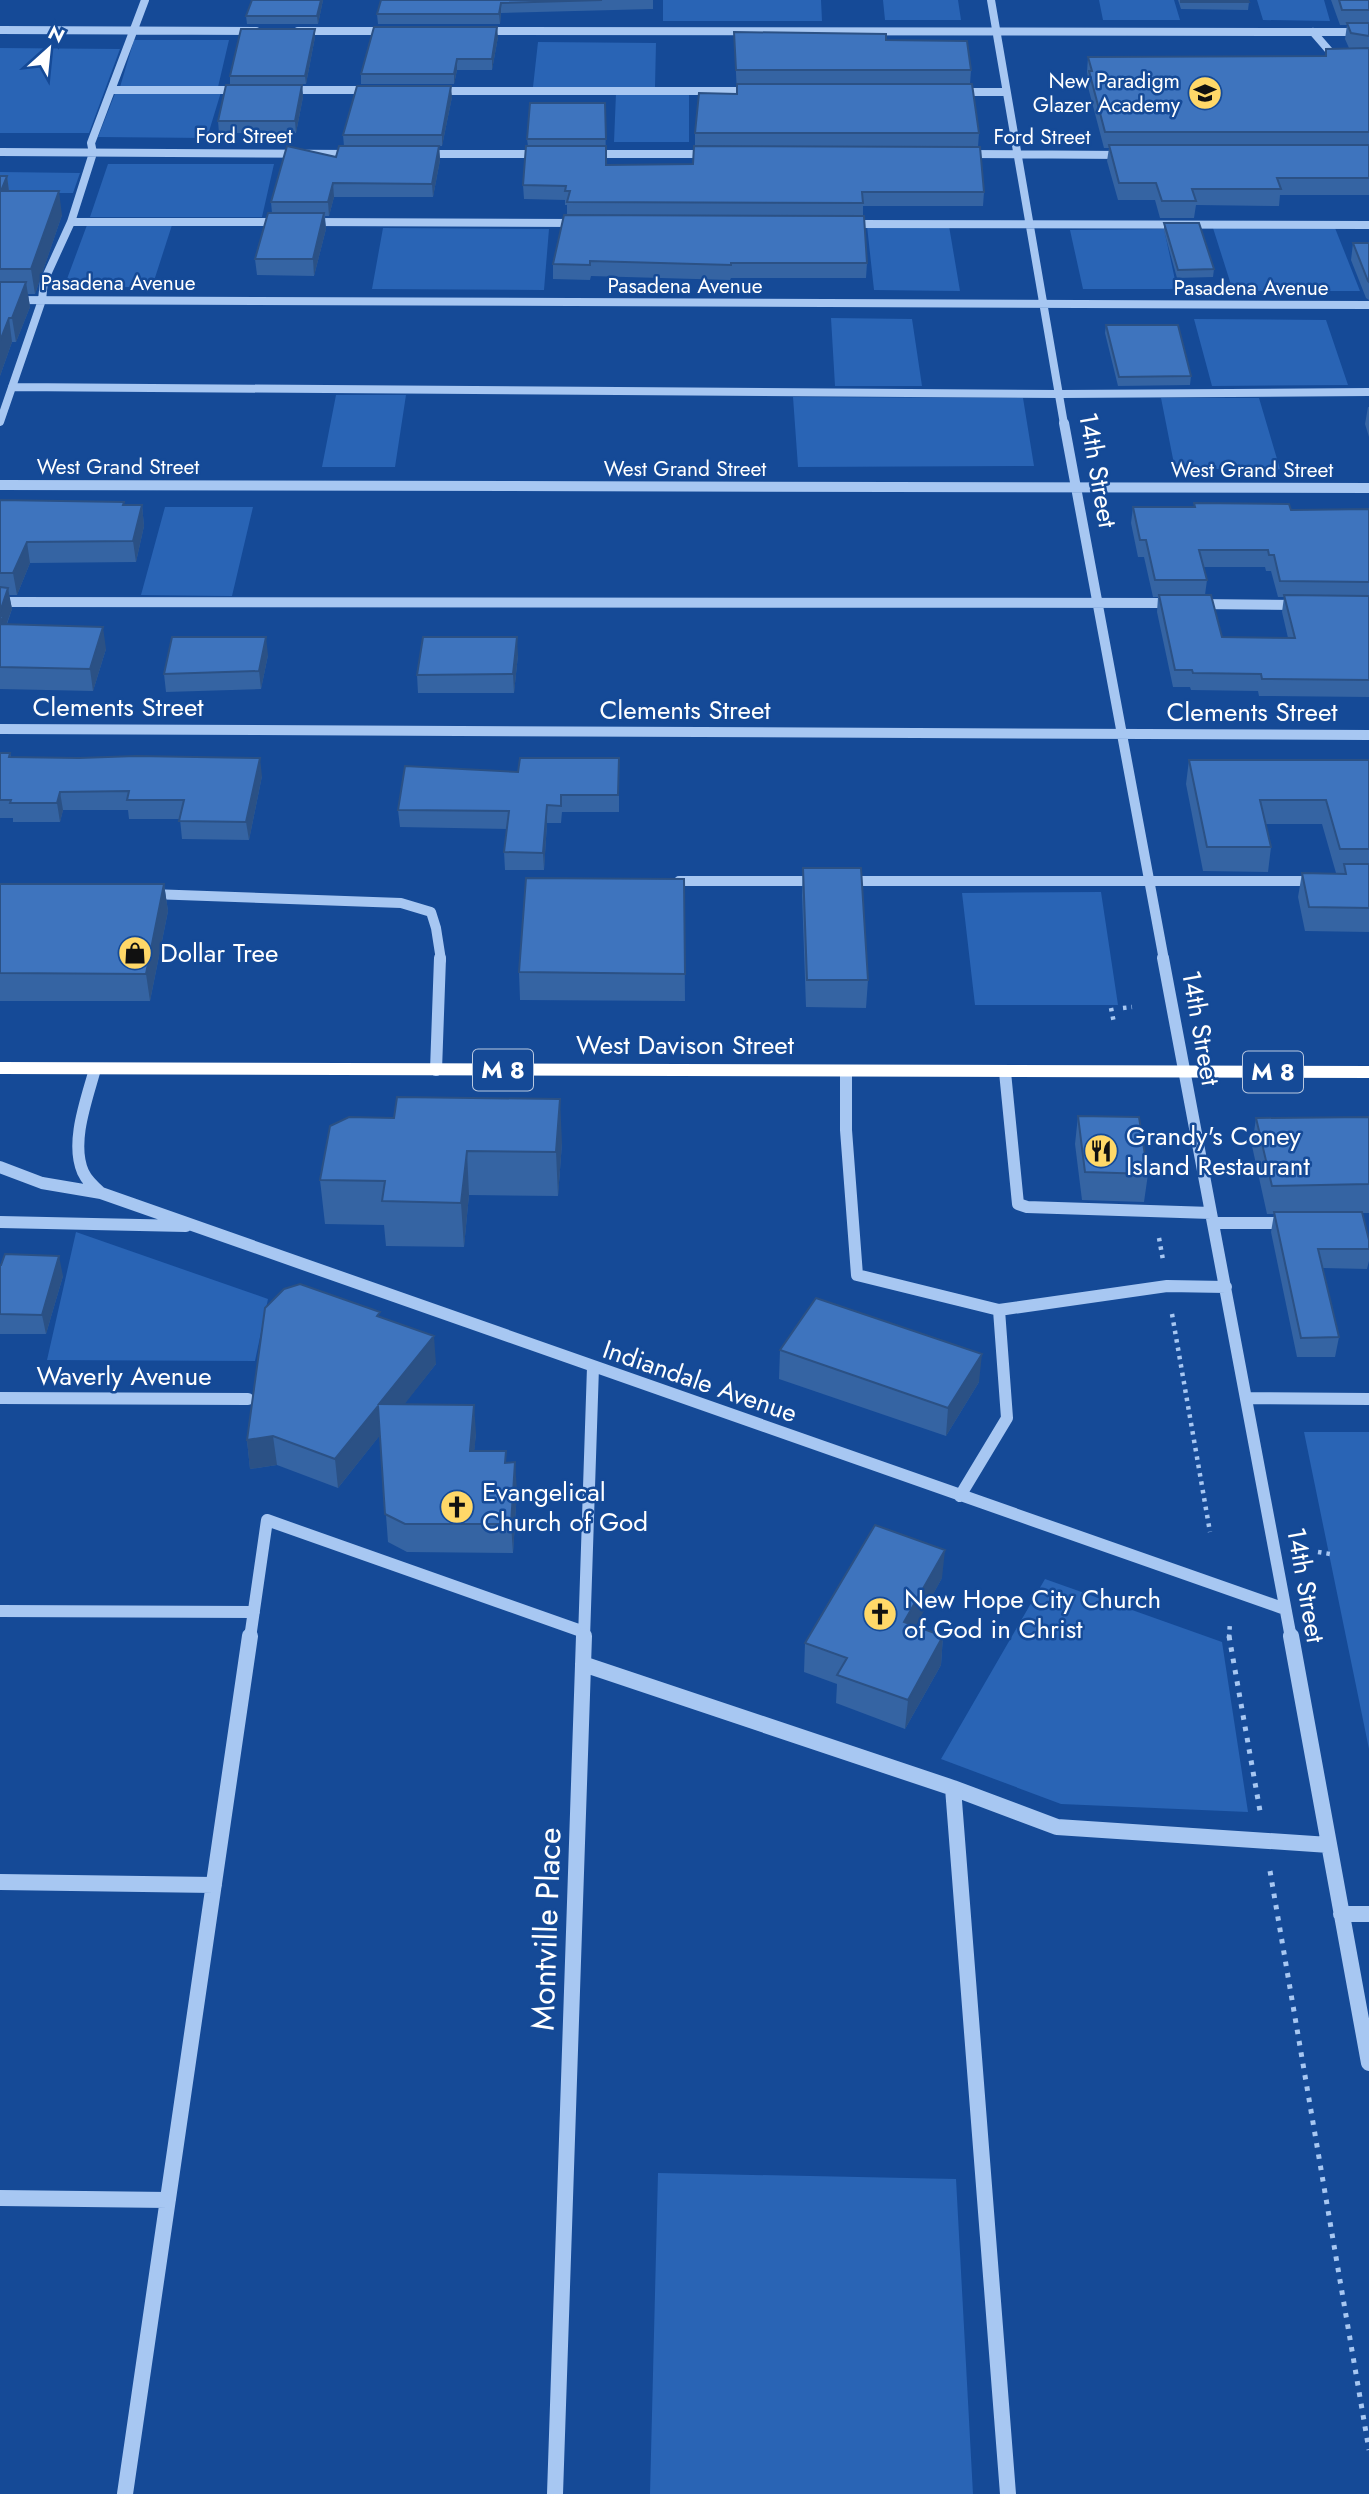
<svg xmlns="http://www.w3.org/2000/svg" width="1369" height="2494" viewBox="0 0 1369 2494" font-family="Jost,sans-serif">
  <rect width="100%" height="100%" fill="#154a97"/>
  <path fill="#2964b5" d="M 663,0 L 821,0 L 822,21 L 663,21 Z
    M 883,0 L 958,0 L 961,20 L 885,20 Z
    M 1099,0 L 1174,0 L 1180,20 L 1103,20 Z
    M 1257,0 L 1324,0 L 1330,21 L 1263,20 Z
    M 134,40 L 229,40 L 218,87 L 120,87 Z
    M 538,42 L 656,43 L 655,87 L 533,87 Z
    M 0,48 L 120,49 L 89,133 L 0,133 Z
    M 116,91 L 221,92 L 207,138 L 98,137 Z
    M 616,93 L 689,93 L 689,142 L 614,142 Z
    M 108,164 L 274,164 L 262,217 L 90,217 Z
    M 0,172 L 80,173 L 73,193 L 0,193 Z
    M 87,225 L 172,225 L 152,287 L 64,287 Z
    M 867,226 L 949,226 L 960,291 L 874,290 Z
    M 383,228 L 549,229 L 544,290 L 372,289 Z
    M 1213,228 L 1335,228 L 1360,291 L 1233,291 Z
    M 1164,229 L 1177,289 L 1083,289 L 1070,230 Z
    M 831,318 L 912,319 L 922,386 L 835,386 Z
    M 1194,319 L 1326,320 L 1348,385 L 1212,386 Z
    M 336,395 L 406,395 L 395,467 L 322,467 Z
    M 793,397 L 1023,398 L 1034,466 L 798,467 Z
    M 1161,398 L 1259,398 L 1280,469 L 1175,469 Z
    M 165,507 L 253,507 L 232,596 L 141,595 Z
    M 1101,892 L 1118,1005 L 975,1005 L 962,893 Z
    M 76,1232 L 268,1299 L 255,1361 L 47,1360 Z
    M 1304,1432 L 1369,1432 L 1369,1749 Z
    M 1045,1579 L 1222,1642 L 1248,1812 L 1061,1804 L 941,1759 Z
    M 658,2173 L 956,2179 L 973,2494 L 650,2494 Z"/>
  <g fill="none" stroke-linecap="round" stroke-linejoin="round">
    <path stroke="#a7c7f2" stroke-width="4.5" stroke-dasharray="3.5 5" stroke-linecap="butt" d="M 1111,1008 L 1114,1023
      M 1123,1008 L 1132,1007
      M 1159,1238 L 1163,1260
      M 1172,1314 L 1210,1532
      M 1318,1552 L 1330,1554
      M 1229,1638 L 1230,1622"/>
    <path stroke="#a7c7f2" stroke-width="5" stroke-dasharray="4.5 7" stroke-linecap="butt" d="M 1229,1636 L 1260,1811
      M 1270,1871 L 1369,2450"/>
    <path stroke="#a7c7f2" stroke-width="8" d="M 991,0 L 1064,424
      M 0,30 L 256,31
      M 298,31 L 389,31
      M 480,31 L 1369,32
      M 1313,32 L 1332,54 L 1369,57
      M 113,90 L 242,90
      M 288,90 L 371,90
      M 435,91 L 753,91
      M 956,92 L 1006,92
      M 0,152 L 354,154
      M 424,154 L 543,154
      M 592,154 L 711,154
      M 967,154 L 1124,155
      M 71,222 L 281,222
      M 310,222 L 578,223
      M 849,224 L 1369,225
      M 0,300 L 1369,305
      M 12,387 L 1060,394 L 1369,392
      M 0,422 L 42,300 L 44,281 L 71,222 L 93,153 L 91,143 L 145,0"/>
    <path stroke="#a7c7f2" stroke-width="10" d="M 1064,423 L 1164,960
      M 0,485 L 1369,488
      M 0,602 L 1172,603
      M 1197,604 L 1298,605
      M 0,729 L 1369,735
      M 679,881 L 819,881
      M 848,881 L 1316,881
      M 151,894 L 401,903 L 431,912 L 436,928 L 441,960"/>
    <path stroke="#a7c7f2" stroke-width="12" d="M 1163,958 L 1291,1638
      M 95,1069 C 87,1099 70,1142 83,1172 C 87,1181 94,1187 101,1193
      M 436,1070 L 440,958
      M 846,1071 L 846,1130 L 857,1275 L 999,1310 L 1007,1418 L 960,1496
      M 1005,1072 L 1018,1204 L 1027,1207 L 1211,1213
      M 0,1167 L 42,1183 L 101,1193 L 1285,1609
      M 0,1222 L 186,1226
      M 1213,1223 L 1286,1223
      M 999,1310 L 1167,1286 L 1226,1287
      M 0,1398 L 248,1399
      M 1247,1398 L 1369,1399
      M 0,1611 L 254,1612
      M 250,1638 L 267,1520 L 584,1632
      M 584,1638 L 593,1367"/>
    <path stroke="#a7c7f2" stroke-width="16" d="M 1291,1636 L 1369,2063
      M 583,1664 L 953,1788 L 1057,1827 L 1329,1845
      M 953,1788 L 1008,2494
      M 0,1882 L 214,1885
      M 1341,1914 L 1369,1914
      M 0,2198 L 168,2200
      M 125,2494 L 250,1636
      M 555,2494 L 584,1636"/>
    <path fill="#fff" fill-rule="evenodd" d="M 0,1062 L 1369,1066 L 1369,1078 L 0,1074 Z"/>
  </g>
  <path fill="#3564a3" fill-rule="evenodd" d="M 252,0 L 323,0 L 318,24 L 247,24 L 246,16 Z
    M 381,0 L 653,0 L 653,9 L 501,13 L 500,24 L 378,24 L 377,14 Z
    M 1178,0 L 1248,0 L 1249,2 L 1248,10 L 1181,9 Z
    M 1331,0 L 1369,0 L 1369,195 L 1280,195 L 1279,206 L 1196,205 L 1194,218 L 1160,218 L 1155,200 L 1118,200 L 1107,161 L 1109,148 L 1104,148 L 1088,87 L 1088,79 L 1087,72 L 1088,57 L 1325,56 L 1326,49 L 1349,48 L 1345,39 L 1347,25 L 1340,25 Z
    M 734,32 L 886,40 L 971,70 L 970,84 L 979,133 L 978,147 L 984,192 L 983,206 L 863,206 L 863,216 L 867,263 L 866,278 L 731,278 L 730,280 L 591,276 L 590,280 L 553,279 L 553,264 L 567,215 L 567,205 L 565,205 L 565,200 L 524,199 L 523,185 L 528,146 L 527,139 L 605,103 L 606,165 L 693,164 L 695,146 L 695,133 L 737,94 Z
    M 315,37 L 306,84 L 230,84 L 230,76 Z
    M 498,37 L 492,70 L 457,70 L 454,84 L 361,84 L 361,74 Z
    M 302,85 L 303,97 L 296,133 L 219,133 L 218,121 Z
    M 452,97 L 442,146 L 439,146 L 440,160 L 433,197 L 334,197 L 329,216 L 325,216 L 326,229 L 314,276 L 257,275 L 255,259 L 272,213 L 271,202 L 336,157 L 344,146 L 343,135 Z
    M 0,176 L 7,176 L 9,191 L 62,215 L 35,294 L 28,294 L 30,307 L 16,342 L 12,342 L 0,376 Z
    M 1164,223 L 1214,269 L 1213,277 L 1177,278 L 1164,231 Z
    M 1353,243 L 1369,243 L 1369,300 L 1366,298 L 1351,260 Z
    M 1106,325 L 1191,376 L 1190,385 L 1118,386 L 1105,333 Z
    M 1368,407 L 1369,407 L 1369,437 L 1365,424 Z
    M 0,500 L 142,505 L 144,526 L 136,562 L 30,563 L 17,595 L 9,595 L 12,609 L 7,624 L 106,649 L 93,691 L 0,689 Z
    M 1194,503 L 1291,510 L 1369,509 L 1369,697 L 1259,696 L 1258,691 L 1191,690 L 1190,687 L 1173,687 L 1157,612 L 1158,597 L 1153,597 L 1144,557 L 1138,557 L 1131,523 L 1133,507 L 1194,507 ZM 1203,567 L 1265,567 L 1266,571 L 1271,571 L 1278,597 L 1284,597 L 1282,612 L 1288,638 L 1222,637 L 1205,595 L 1207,580 Z
    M 268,655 L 261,689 L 166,692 L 164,674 Z
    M 518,655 L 514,693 L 418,693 L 417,675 Z
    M 0,753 L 10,753 L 11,757 L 262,776 L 249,840 L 182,839 L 180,819 L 129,819 L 128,810 L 63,810 L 60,822 L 13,822 L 13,818 L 0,818 Z
    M 1189,760 L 1369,760 L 1369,932 L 1305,931 L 1298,897 L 1302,873 L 1336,873 L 1322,824 L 1266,824 L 1271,847 L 1268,872 L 1203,871 L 1186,784 Z
    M 518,772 L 619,776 L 619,812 L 562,812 L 561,823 L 547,823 L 544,870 L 505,870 L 504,852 L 507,829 L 400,827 L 398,810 Z
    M 803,868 L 868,980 L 866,1008 L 806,1007 L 802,895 Z
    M 684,879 L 685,1001 L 520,1000 L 519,972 Z
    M 0,884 L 164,884 L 168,911 L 150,1001 L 0,1001 Z
    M 1078,1116 L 1148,1174 L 1144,1202 L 1082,1200 L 1075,1144 Z
    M 1369,1117 L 1369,1213 L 1362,1213 L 1369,1240 L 1369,1261 L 1367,1269 L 1323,1268 L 1339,1337 L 1335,1357 L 1297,1357 L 1271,1232 L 1274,1214 L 1267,1214 L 1252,1146 L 1256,1118 Z
    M 330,1126 L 562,1143 L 558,1196 L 469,1195 L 464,1247 L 386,1246 L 384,1225 L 325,1224 L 320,1180 Z
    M 0,1265 L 63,1276 L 46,1334 L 0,1334 Z
    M 381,1317 L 436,1364 L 404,1404 L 476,1433 L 474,1451 L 507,1463 L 517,1491 L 513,1553 L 407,1552 L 388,1542 L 380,1435 L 338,1488 L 277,1465 L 250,1469 L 247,1440 Z
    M 780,1350 L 979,1382 L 946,1436 L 779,1379 Z
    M 942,1578 L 915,1626 L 943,1636 L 941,1665 L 905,1729 L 836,1703 L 837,1684 L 804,1672 L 805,1643 Z"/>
  <path fill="#2b5185" d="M 321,0 L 323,0 L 318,24 L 317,16 Z
    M 501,3 L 501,13 L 500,24 L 499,14 Z
    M 497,27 L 498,37 L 492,70 L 492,59 Z
    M 315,29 L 315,37 L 306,84 L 305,76 Z
    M 457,59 L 457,70 L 454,84 L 454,74 Z
    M 302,85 L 303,97 L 296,133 L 295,121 Z
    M 451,86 L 452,97 L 442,146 L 442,135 Z
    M 439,146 L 440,160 L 433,197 L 432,184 Z
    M 7,176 L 10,199 L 1,191 Z
    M 333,183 L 334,197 L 329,216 L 328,202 Z
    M 59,191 L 62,215 L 35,294 L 31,269 Z
    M 324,213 L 326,229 L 314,276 L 313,259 Z
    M 26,282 L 30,307 L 16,342 L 12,318 Z
    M 9,318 L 12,342 L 0,376 L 0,341 Z
    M 142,505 L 144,526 L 136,562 L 133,541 Z
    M 27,542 L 30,563 L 17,595 L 13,573 Z
    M 8,588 L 12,609 L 5,628 L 0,625 L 0,612 Z
    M 103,627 L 106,649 L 93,691 L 90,669 Z
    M 266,637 L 268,655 L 261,689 L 259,671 Z
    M 517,637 L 518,655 L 514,693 L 513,674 Z
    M 260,758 L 262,776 L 249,840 L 246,822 Z
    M 60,792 L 63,810 L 60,822 L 57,803 Z
    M 547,805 L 547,823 L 544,870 L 543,853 Z
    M 164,884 L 168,911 L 150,1001 L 146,974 Z
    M 560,1099 L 562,1143 L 558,1196 L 556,1152 Z
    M 467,1151 L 469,1195 L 464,1247 L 461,1203 Z
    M 59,1256 L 63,1276 L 46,1334 L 42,1315 Z
    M 434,1336 L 436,1364 L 382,1433 L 379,1404 Z
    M 982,1354 L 979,1382 L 946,1436 L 948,1408 Z
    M 474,1405 L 476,1433 L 472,1479 L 470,1451 Z
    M 378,1406 L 381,1434 L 338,1488 L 335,1459 Z
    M 273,1436 L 277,1465 L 250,1469 L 247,1440 Z
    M 515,1462 L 517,1491 L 513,1553 L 511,1524 Z
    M 945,1550 L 942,1578 L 902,1651 L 904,1622 Z
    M 943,1636 L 941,1665 L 905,1729 L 908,1700 Z"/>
  <path fill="#3e74be" stroke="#2b5185" stroke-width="2" d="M 252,0 L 321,0 L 317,16 L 246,16 Z
    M 381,0 L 602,0 L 501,3 L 499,14 L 377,14 Z
    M 1181,0 L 1248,0 L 1249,2 L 1181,2 Z
    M 1339,0 L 1369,0 L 1369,10 L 1342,10 Z
    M 1347,23 L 1369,23 L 1369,36 L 1351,33 Z
    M 374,27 L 497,27 L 492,59 L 457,59 L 454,74 L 361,74 Z
    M 241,29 L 315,29 L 305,76 L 230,76 Z
    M 734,32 L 886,34 L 886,40 L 967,41 L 971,70 L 736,70 Z
    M 1369,48 L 1369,132 L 1105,132 L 1089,71 L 1092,71 L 1088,57 L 1326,56 L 1326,49 Z
    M 737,84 L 972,84 L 979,133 L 695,133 L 699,93 L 737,94 Z
    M 226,85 L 302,85 L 295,121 L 218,121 Z
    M 357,86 L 451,86 L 442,135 L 343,135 Z
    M 530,103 L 605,103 L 606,139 L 527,139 Z
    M 1109,145 L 1369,145 L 1369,178 L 1277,178 L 1281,189 L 1192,189 L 1196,201 L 1162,201 L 1156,183 L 1119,183 Z
    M 287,146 L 336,157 L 339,146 L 439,146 L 432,184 L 333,183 L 328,202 L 271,202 Z
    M 526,146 L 606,146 L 606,165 L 693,164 L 694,146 L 980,147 L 984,192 L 862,192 L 863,203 L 567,202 L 570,191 L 565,191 L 566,186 L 523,185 Z
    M 0,176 L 7,176 L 1,191 L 59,191 L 31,269 L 0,269 Z
    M 268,213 L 324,213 L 313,259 L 255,259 Z
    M 564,215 L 864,216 L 867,263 L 731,263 L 731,265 L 590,261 L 590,265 L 553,264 Z
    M 1164,223 L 1199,223 L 1214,269 L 1178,270 Z
    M 1353,243 L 1369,243 L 1369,282 L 1368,281 Z
    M 0,282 L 26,282 L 12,318 L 9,318 L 0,341 Z
    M 1106,325 L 1178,325 L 1191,376 L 1119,377 Z
    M 0,500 L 124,502 L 123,505 L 142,505 L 133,541 L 27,542 L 13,573 L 0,573 Z
    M 1194,503 L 1289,504 L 1291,510 L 1369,509 L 1369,582 L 1280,581 L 1274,555 L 1269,555 L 1268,550 L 1199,550 L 1207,580 L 1155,580 L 1146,540 L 1140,540 L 1133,507 L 1195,507 Z
    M 0,587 L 8,588 L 0,612 Z
    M 1159,595 L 1211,595 L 1222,637 L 1295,638 L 1284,595 L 1369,596 L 1369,680 L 1262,679 L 1261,674 L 1193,673 L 1192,670 L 1175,670 Z
    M 0,616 L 3,616 L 0,624 L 103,627 L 90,669 L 0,667 Z
    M 172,637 L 266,637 L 259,671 L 164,674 Z
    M 423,637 L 517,637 L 513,674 L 417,675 Z
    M 0,753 L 10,753 L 9,757 L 79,758 L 136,756 L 260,758 L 246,822 L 179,821 L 184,800 L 127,800 L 129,791 L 60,792 L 57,803 L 10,803 L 11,800 L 0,800 Z
    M 520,758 L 619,758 L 618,795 L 561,795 L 561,806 L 547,805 L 543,853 L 504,852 L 509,811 L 398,810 L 405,766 L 518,772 Z
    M 1189,760 L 1369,760 L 1369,849 L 1340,849 L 1326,800 L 1260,800 L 1271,847 L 1207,847 Z
    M 1344,864 L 1369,864 L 1369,908 L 1309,907 L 1302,873 L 1346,874 Z
    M 803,868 L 861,868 L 868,980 L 807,980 Z
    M 526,878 L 684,879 L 685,974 L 519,972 Z
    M 0,884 L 164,884 L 146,974 L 0,973 Z
    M 397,1097 L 560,1099 L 556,1152 L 467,1151 L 461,1203 L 382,1201 L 385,1181 L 320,1180 L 330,1126 L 349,1117 L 394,1118 Z
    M 1078,1116 L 1139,1117 L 1148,1174 L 1085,1172 Z
    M 1369,1117 L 1369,1184 L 1272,1186 L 1256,1118 Z
    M 1274,1212 L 1362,1212 L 1369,1240 L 1369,1249 L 1318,1249 L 1339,1337 L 1301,1338 Z
    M 5,1254 L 59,1256 L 42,1315 L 0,1314 L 0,1265 L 1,1265 Z
    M 300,1284 L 380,1312 L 377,1316 L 434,1336 L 379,1404 L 474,1405 L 470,1451 L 506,1451 L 505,1463 L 515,1462 L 511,1524 L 405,1524 L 385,1514 L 378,1406 L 335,1459 L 273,1436 L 247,1440 L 265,1308 L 284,1289 Z
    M 816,1298 L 982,1354 L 948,1408 L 780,1350 Z
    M 875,1525 L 945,1550 L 904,1622 L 943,1636 L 908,1700 L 837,1675 L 847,1658 L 805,1643 Z"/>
  <defs>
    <g id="school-disc" transform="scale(1.75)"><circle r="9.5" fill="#ffd868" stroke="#154a97"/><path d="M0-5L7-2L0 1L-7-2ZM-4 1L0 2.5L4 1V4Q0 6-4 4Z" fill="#111"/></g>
    <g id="shop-disc" transform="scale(1.75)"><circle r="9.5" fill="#ffd868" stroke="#154a97"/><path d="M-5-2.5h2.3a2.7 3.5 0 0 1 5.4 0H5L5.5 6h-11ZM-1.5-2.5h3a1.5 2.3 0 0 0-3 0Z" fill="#111"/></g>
    <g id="restaurant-disc" transform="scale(1.75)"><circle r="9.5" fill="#ffd868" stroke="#154a97"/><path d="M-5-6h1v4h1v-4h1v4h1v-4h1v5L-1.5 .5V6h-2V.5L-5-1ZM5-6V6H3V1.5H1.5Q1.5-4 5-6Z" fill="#111"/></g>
    <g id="church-disc" transform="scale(1.75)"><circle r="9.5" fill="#ffd868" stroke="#154a97"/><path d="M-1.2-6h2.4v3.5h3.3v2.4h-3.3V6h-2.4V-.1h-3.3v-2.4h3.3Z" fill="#111"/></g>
  </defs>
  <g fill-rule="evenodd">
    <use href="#school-disc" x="1205" y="93"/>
    <use href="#shop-disc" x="135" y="953"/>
    <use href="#restaurant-disc" x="1101" y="1151"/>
    <use href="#church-disc" x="457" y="1507"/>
    <use href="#church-disc" x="880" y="1614"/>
  </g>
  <g text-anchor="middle" stroke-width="5" stroke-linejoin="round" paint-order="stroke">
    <g font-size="21" fill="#fff" stroke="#154a97" text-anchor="end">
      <text x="1180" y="88">New Paradigm<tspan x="1180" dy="24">Glazer Academy</tspan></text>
    </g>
    <g font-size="21" fill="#fff" stroke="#154a97">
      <text x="244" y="143">Ford Street</text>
      <text x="1042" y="144">Ford Street</text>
      <text x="118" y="290">Pasadena Avenue</text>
      <text x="685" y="293">Pasadena Avenue</text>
      <text x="1251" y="295">Pasadena Avenue</text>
      <text x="118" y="474">West Grand Street</text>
      <text x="685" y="476">West Grand Street</text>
      <text x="1252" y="477">West Grand Street</text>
    </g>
    <g fill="#154a97" stroke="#b9c9e0" stroke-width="2">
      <rect x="473" y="1049.5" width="60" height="41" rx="5"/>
      <rect x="1243" y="1051.5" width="60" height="41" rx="5"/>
    </g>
    <g font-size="24" font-weight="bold" fill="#fff">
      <text x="503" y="1078">M 8</text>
      <text x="1273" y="1080">M 8</text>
    </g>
    <g font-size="26" fill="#fff" stroke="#154a97">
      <text transform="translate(1098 470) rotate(80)" y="9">14th Street</text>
      <text x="118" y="716">Clements Street</text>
      <text x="685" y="719">Clements Street</text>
      <text x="1252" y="721">Clements Street</text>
      <text transform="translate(1201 1028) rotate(80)" y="9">14th Street</text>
      <text x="685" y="1054">West Davison Street</text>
      <text x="124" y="1385">Waverly Avenue</text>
      <text transform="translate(700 1381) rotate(19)" y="9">Indiandale Avenue</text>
      <text transform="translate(1306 1585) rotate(80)" y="9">14th Street</text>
    </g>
    <g font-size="26" fill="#fff" stroke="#154a97" text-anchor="start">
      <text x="160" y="962">Dollar Tree</text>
      <text x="1126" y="1145">Grandy's Coney<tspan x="1126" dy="30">Island Restaurant</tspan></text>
      <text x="482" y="1501">Evangelical<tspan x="482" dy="30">Church of God</tspan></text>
      <text x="904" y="1608">New Hope City Church<tspan x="904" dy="30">of God in Christ</tspan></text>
    </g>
    <g font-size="32" fill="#fff" stroke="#154a97">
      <text transform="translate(546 1929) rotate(-88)" y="11">Montville Place</text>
    </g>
  </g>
  <g transform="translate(49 49) rotate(27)" stroke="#154a97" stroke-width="5" paint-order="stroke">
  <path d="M0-5L12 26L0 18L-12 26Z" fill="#ffffff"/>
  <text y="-10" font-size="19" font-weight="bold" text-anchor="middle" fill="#ffffff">N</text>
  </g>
</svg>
